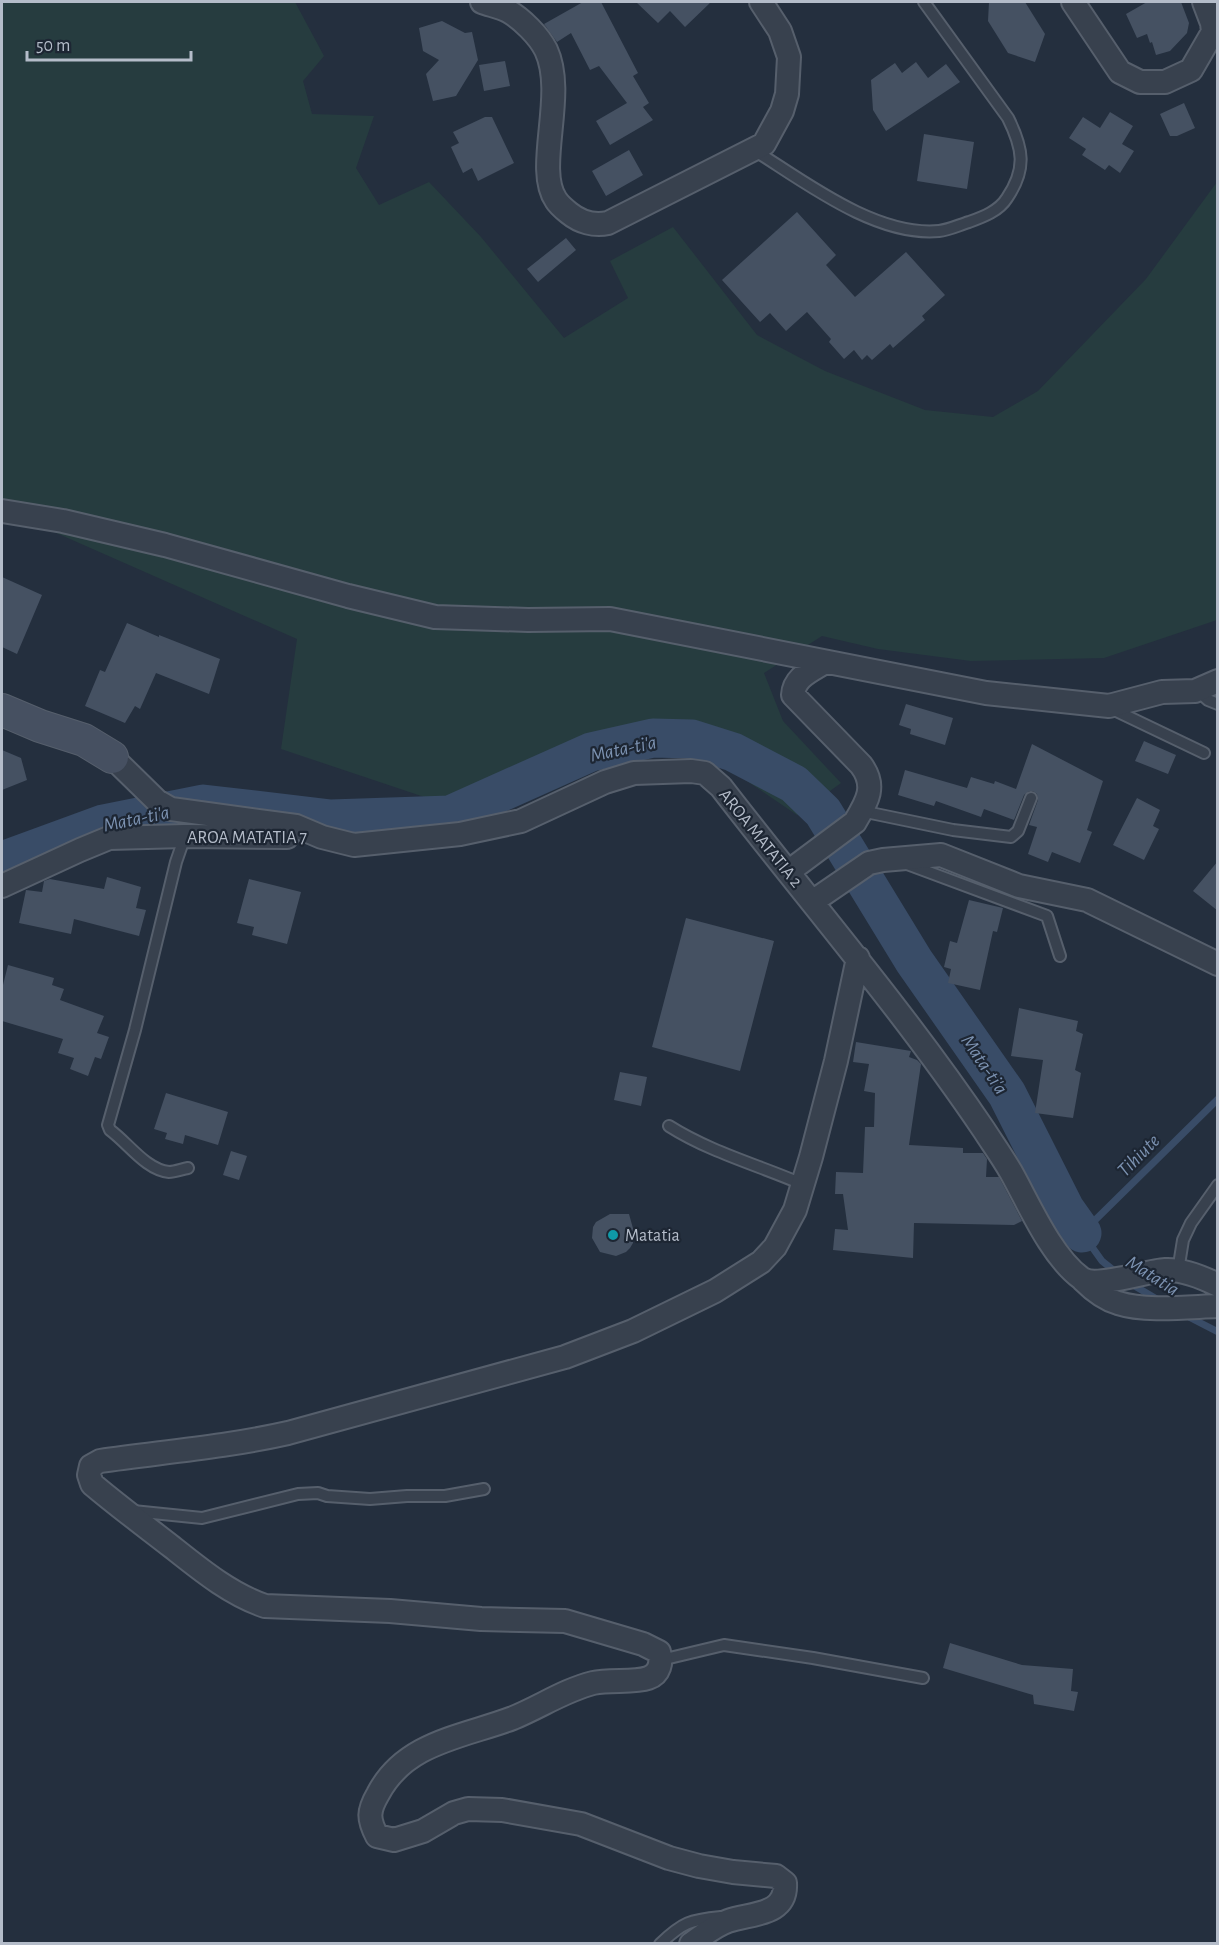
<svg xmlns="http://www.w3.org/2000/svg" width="1219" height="1945" viewBox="0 0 1219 1945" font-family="'Alegreya Sans',sans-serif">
  <rect width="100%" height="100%" fill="#242f3e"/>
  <path fill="#263c3f" d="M 2,2 L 295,2 L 324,56 L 303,81 L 312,114 L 374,116 L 356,168 L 379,205 L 429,182 L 481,237 L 564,338 L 628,298 L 610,261 L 673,227 L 757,335 L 825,371 L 925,410 L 993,417 L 1038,391 L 1146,279 L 1217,182 L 1217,620 L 1104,658 L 971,661 L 878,649 L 822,636 L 764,673 L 783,721 L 841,783 L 797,815 L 710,756 L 682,753 L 615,760 L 556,789 L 478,815 L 281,749 L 297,639 L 2,509 Z"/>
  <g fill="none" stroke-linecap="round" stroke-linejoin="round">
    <path stroke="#394c67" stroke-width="7" d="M 1117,1273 L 1102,1261 L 1082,1233 L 1218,1099
      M 1128,1282 L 1160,1301
      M 1185,1315 L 1218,1332"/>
    <path stroke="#394c67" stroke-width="39" d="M 2,861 L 103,824 L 203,804 L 331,819 L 450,815 L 591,752 L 653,738 L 692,739 L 733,752 L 794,784 L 823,812 L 914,961 L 1007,1094 L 1065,1209 L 1082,1233"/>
  </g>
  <path fill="#455162" d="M 583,2 L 601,2 L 638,73 L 633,76 L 649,103 L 643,107 L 653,120 L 610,145 L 596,121 L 627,103 L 599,66 L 590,70 L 571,33 L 557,42 L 544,24 Z
    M 636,2 L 711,2 L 685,27 L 670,11 L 658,23 Z
    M 989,2 L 1025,2 L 1045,34 L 1035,62 L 1008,53 L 988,21 Z
    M 1147,2 L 1181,2 L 1189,23 L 1187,33 L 1170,51 L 1156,55 L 1152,42 L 1150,43 L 1147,34 L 1137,38 L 1126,14 Z
    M 442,21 L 465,33 L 472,32 L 478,60 L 456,96 L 433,101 L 426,74 L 439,60 L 423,51 L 419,28 Z
    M 505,61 L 510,86 L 484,91 L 479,65 Z
    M 916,62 L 928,78 L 946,64 L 960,82 L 886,131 L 873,110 L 871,80 L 895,63 L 902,73 Z
    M 1184,103 L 1195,128 L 1177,136 L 1170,136 L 1160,114 Z
    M 1110,112 L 1133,126 L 1122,144 L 1134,151 L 1120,173 L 1109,165 L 1105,170 L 1082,155 L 1086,149 L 1069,138 L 1083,117 L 1100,128 Z
    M 485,117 L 492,117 L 514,163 L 478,181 L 472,168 L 463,173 L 451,147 L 459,143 L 453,132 Z
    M 924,134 L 974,142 L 967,189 L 917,181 Z
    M 629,150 L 643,175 L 606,196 L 592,171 Z
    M 797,212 L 836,255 L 826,265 L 855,297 L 906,252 L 945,295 L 922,316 L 925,320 L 893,348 L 890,344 L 872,360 L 867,355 L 862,360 L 854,350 L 844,359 L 829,342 L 831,339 L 807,312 L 786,331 L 770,313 L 760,322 L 722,280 Z
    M 566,238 L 576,250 L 538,282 L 527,269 Z
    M 2,577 L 42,595 L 17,654 L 2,647 Z
    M 127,623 L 159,637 L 159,635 L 220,659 L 209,694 L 156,673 L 140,709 L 135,706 L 125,723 L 85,706 L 100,670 L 105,672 Z
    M 906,704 L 953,718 L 945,745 L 910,734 L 911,729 L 899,725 Z
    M 1144,741 L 1176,755 L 1168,774 L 1135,761 Z
    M 1032,744 L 1103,781 L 1087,830 L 1092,832 L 1080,863 L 1052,852 L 1048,862 L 1028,854 L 1037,827 L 1029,825 L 1038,800 L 1037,794 L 1033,791 L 1029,791 L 1024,795 L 1014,820 L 984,809 L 981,817 L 936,801 L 934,806 L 898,795 L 905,770 L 967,788 L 971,777 L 994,784 L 995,781 L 1016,789 Z
    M 2,750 L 21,758 L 27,780 L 2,790 Z
    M 1137,798 L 1160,810 L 1153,826 L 1159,829 L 1144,860 L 1113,845 Z
    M 1218,861 L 1218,911 L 1193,891 Z
    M 107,877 L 141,887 L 136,908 L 146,910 L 139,936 L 74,919 L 71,934 L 19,923 L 26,890 L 42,892 L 44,881 L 50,879 L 104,889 Z
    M 249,879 L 301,892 L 287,944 L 252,935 L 254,927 L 237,923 Z
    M 969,900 L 1003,908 L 997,932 L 993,931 L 980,990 L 948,983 L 951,969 L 944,967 L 950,941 L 957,943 Z
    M 686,918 L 774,941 L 740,1071 L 652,1047 Z
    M 8,965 L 54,978 L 52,985 L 64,989 L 60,1000 L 104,1016 L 97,1033 L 109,1037 L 101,1059 L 95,1057 L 88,1076 L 70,1069 L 74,1058 L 58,1053 L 63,1039 L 2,1021 L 2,989 Z
    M 1019,1008 L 1078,1021 L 1076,1031 L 1083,1034 L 1075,1070 L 1081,1073 L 1073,1118 L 1035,1113 L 1043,1060 L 1011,1056 Z
    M 856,1042 L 911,1051 L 909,1057 L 917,1060 L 921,1064 L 909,1145 L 963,1148 L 963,1153 L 983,1153 L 987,1159 L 986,1177 L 999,1177 L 1022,1221 L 1014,1225 L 914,1223 L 913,1258 L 833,1250 L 835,1229 L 848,1230 L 843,1194 L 835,1194 L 836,1172 L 863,1173 L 865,1127 L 874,1127 L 875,1093 L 864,1091 L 869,1064 L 853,1062 Z
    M 620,1072 L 647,1077 L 641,1106 L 614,1100 Z
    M 166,1093 L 228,1112 L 218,1145 L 185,1135 L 183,1144 L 165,1139 L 167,1133 L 154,1129 Z
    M 231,1151 L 247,1156 L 239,1180 L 223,1175 Z
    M 610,1214 L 629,1214 L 634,1232 L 633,1243 L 630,1248 L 626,1252 L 616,1256 L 600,1252 L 592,1238 L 593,1227 L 596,1222 Z
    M 950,1643 L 1022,1665 L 1073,1669 L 1071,1691 L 1078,1692 L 1074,1711 L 1034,1704 L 1033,1695 L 943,1668 Z"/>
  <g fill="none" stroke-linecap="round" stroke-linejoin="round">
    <g stroke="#565f6c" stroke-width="14">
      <path id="lane" d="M 754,150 C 805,182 876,237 939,231 C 949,230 959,225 969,222 C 983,217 999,211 1007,198 C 1027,169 1023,148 1008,118 L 924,2
        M 1197,690 L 1208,700 L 1218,704
        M 1110,708 L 1204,753
        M 861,811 L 953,830 L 1011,837 L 1018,831 L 1031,798
        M 185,836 L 176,862 L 135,1030 L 108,1125 L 110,1130 C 128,1143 146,1170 169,1172 C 175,1172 182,1169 188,1168
        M 907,864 L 1047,916 L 1060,956
        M 669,1126 C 710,1152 758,1165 802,1184
        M 1178,1271 L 1183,1240 L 1191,1223 L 1218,1185
        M 133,1511 L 202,1518 L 298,1494 L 318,1493 L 327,1496 L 370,1499 L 407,1496 L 445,1496 L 484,1489
        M 661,1660 L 724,1645 L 813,1658 L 923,1678
        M 660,1944 C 683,1922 690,1920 721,1917"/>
    </g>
    <g stroke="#565f6c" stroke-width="26">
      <path id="street" d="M 482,2 C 490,5 500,7 508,11 C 522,19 539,36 546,50 C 567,95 534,168 556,200 C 559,205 564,209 569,213 C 580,222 594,226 608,223 L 764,144 L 782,111 L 787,94 L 789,57 L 780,31 L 761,2
        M 1073,2 L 1120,72 L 1140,82 L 1165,82 L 1191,70 L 1213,32 L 1212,23 L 1204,2
        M 2,511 L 63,521 L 165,545 L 348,596 L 435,617 L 528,620 L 610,619 L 986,693 L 1109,706 L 1162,692 L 1195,691 L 1218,681
        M 112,757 L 157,801 L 171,809 L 296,826 L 322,837 L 354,845 L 460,834 L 521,821 L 605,782 L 634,773 L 691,771 L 705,773 L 721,787 C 809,901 903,1010 984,1130 C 993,1144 1003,1158 1011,1172 C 1029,1204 1051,1256 1081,1278 C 1095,1289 1146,1271 1165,1270 C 1183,1269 1202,1277 1218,1285
        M 788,872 L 855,822 C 867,802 877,786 861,765 L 793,695 C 794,677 811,671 825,662
        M 2,886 L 80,850 L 109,838 L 185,836 L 287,837
        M 812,902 L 869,863 L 883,860 L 941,855 L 1019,886 L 1087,900 L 1218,964
        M 1083,1280 C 1093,1290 1104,1299 1118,1303 C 1146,1312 1188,1307 1218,1306
        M 691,1944 C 702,1936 714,1926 728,1921 C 751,1913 787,1916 785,1883 L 776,1876 L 733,1872 L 699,1866 L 669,1858 L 581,1824 L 502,1810 L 468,1809 L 454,1813 L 423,1831 L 394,1840 L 377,1836 C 368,1819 368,1811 378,1794 C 405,1742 463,1737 513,1718 C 540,1707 565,1690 593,1683 C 609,1679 634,1683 648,1678 C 660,1674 662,1662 659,1652 L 643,1644 L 565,1621 L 481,1619 L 390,1611 L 265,1606 C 230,1594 201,1570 172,1547 C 145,1526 118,1506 92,1484 L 89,1475 L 91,1466 L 100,1461 C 163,1452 226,1447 288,1433 L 565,1357 L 633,1331 L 715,1291 L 761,1262 L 775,1247 L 795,1210 L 811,1157 L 836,1061 L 858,958"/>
    </g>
    <g stroke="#565f6c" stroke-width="34">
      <path id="secondary" d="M 2,710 L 40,726 L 84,740 L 112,757"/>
    </g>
    <use href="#lane" stroke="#38414e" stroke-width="10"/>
    <use href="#street" stroke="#38414e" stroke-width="22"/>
    <use href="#secondary" stroke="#465061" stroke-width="32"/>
  </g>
  <circle fill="#0f9aa8" stroke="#1d2633" stroke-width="2" cx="613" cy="1235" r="6"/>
  <g text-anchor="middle" stroke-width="4.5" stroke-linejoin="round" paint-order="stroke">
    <g font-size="18" fill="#b4bcc9" stroke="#1d2633">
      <text x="247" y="843">AROA MATATIA 7</text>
      <text transform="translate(761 838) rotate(51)" y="6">AROA MATATIA 2</text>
    </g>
    <g font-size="18" fill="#b4bcc9" stroke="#1d2633" text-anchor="start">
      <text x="625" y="1241">Matatia</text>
    </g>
    <g font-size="20" font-style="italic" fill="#7c92b1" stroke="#1d2633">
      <text transform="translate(623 748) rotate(-12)" y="7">Mata-ti'a</text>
      <text transform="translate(136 818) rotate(-12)" y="7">Mata-ti'a</text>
      <text transform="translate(985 1064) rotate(56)" y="7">Mata-ti'a</text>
      <text transform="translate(1138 1155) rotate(-45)" y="7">Tihiute</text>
      <text transform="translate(1153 1275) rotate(32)" y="7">Matatia</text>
    </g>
  </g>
  <rect width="1219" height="1945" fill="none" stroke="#b4bcc9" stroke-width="6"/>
  <path d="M27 51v9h164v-9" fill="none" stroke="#b4bcc9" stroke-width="3"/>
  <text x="36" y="51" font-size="18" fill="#b4bcc9" stroke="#1d2633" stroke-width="4.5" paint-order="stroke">50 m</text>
</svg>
